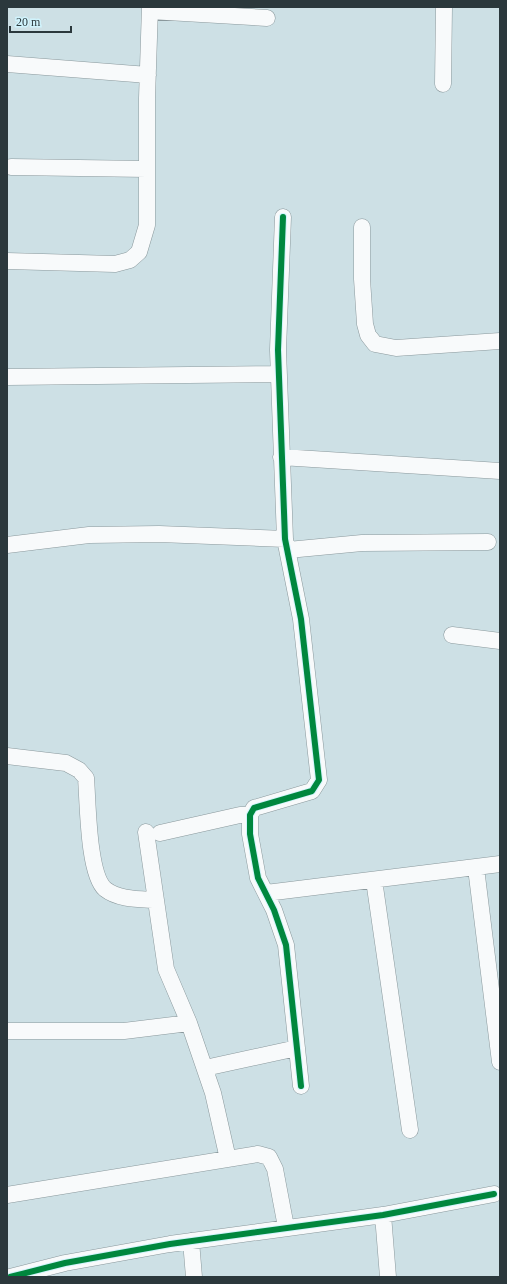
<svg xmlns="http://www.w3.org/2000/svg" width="507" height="1284" viewBox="0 0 507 1284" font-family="'Times New Roman',serif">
  <rect width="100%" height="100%" fill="#cde0e5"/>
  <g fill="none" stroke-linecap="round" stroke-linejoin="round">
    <g stroke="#8a989c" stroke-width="17">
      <path id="street" d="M 150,11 L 267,18
        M 7,64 L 148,75
        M 443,84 L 444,7
        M 11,167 L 147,169
        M 283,217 L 278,350 L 285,539 L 301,619 L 319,780 L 312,791 L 254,808 L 250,815 L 250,834 L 258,878 L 274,910 L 286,945 L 301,1086
        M 362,227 L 362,279 L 365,324 L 368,335 L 375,344 L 396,348 L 500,341
        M 7,261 L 115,264 L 130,260 L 139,252 L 147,225 L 147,98 L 150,7
        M 7,377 L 279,374
        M 281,457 L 500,471
        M 7,545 L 89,535 L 159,534 L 285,539
        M 288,550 L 362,543 L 488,542
        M 452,635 L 500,641
        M 7,756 L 66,763 L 79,770 L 86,778 C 88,803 88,874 105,889 C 119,900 140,899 156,900
        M 146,832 L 166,969 L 189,1023 L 213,1093 L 228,1159
        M 160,833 L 240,815 L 250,815
        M 476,868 L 500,1062
        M 374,880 L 410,1130
        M 266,893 L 500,864
        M 7,1031 L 124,1031 L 189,1023
        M 205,1068 L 297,1048
        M 7,1195 L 258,1154 L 269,1157 L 275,1169 L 286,1227
        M 383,1215 L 388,1277
        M 191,1241 L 194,1277
        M 10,1277 L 65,1263 L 170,1244 L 383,1215 L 494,1194"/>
    </g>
    <use href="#street" stroke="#f8fafb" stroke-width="16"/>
    <g stroke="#d0f3fc" stroke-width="8">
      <path id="cycleway" d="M 283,217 L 278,350 L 285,539 L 301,619 L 319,780 L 312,791 L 254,808 L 250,815 L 250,834 L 258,878 L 274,910 L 286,945 L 301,1086
        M 10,1277 L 65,1263 L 170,1244 L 383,1215 L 494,1194"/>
    </g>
    <use href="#cycleway" stroke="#00873e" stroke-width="6"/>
  </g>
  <rect width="507" height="1284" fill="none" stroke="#2b383c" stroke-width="16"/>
  <path d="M10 26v6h61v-6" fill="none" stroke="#2b383c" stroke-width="2"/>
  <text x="16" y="26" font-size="12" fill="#2b383c" stroke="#d0f3fc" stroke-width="3" paint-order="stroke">20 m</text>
</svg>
